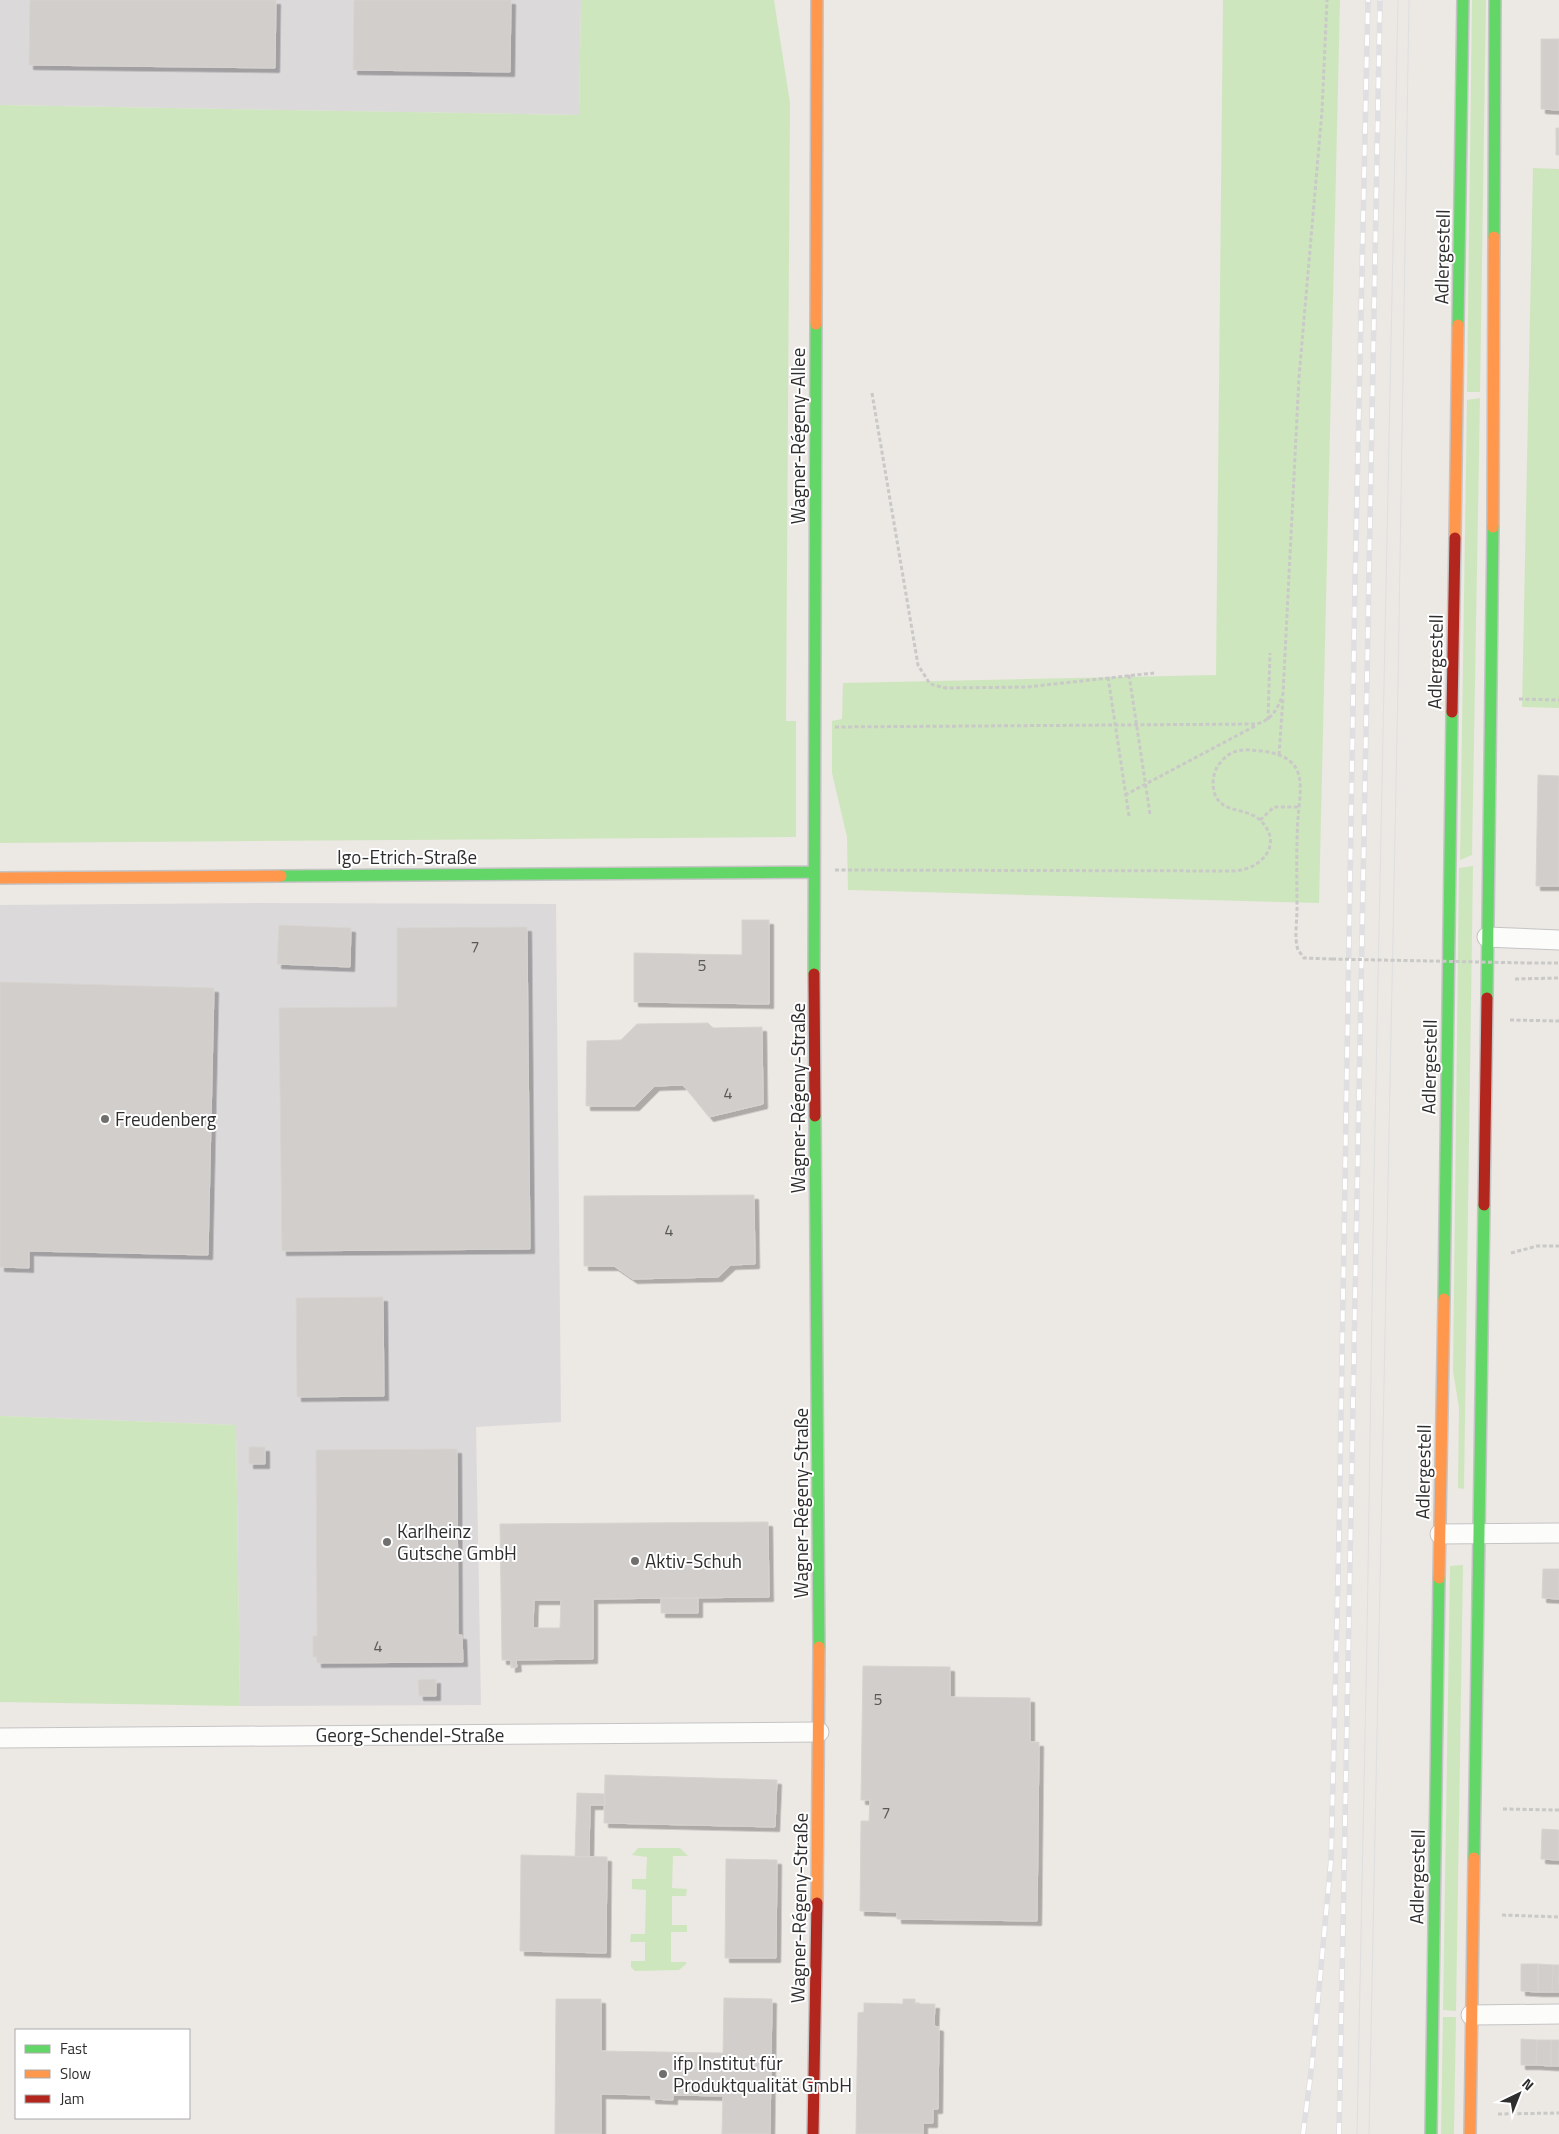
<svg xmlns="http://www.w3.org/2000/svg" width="1559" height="2134" viewBox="0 0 1559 2134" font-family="'Titillium Web',sans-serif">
  <defs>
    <filter id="shadow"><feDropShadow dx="4.5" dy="4.5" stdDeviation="0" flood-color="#0004"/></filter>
  </defs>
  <rect width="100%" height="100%" fill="#ece8e4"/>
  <path fill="#dcd9db" d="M 0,0 L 581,0 L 579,115 L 0,105 Z
    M 257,903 L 556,904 L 561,1422 L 476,1427 L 481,1705 L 240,1706 L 236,1425 L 0,1416 L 0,905 Z"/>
  <path fill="#cee6be" d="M 581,0 L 774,0 L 790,103 L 786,721 L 796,721 L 796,837 L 0,843 L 0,105 L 579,115 Z
    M 1223,0 L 1340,0 L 1319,903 L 848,890 L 847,837 L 832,773 L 832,721 L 842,719 L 843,683 L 1216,675 Z
    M 1472,0 L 1486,0 L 1480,392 L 1467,392 Z
    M 1533,168 L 1559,169 L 1559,708 L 1522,707 Z
    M 1480,398 L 1472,855 L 1460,860 L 1467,400 Z
    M 1473,866 L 1464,1489 L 1458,1488 L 1459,1408 L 1453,1371 L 1459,868 Z
    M 0,1416 L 236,1425 L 240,1706 L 0,1702 Z
    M 1463,1565 L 1456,2011 L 1443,2010 L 1450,1566 Z
    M 638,1848 L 680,1848 L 688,1856 L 673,1856 L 672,1888 L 687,1889 L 686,1896 L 672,1896 L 672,1925 L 687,1925 L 687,1932 L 671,1932 L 671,1962 L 686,1962 L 686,1964 L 679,1970 L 635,1971 L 631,1967 L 631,1961 L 645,1961 L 645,1942 L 630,1942 L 631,1934 L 645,1934 L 646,1890 L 632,1889 L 632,1879 L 646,1879 L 647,1857 L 632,1855 Z
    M 1443,2017 L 1456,2017 L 1454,2134 L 1441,2134 Z"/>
  <path fill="#d1cecb" stroke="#d7d4d0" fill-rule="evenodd" filter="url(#shadow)" d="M 30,0 L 276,0 L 275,68 L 29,65 Z
    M 354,0 L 511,0 L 510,72 L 353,70 Z
    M 1541,39 L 1559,39 L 1559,110 L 1541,109 Z
    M 1556,128 L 1559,128 L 1559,155 L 1556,155 Z
    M 1538,775 L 1559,776 L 1559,886 L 1536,886 Z
    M 742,920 L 769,920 L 769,1004 L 634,1002 L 634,953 L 742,955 Z
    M 279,925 L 351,928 L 350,967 L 277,964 Z
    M 527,927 L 530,1249 L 282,1251 L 279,1008 L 397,1007 L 397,928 Z
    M 0,982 L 214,988 L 208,1255 L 29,1251 L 29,1268 L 0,1267 Z
    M 708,1023 L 713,1028 L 762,1027 L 763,1104 L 709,1117 L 683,1085 L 655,1086 L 635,1106 L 586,1106 L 587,1041 L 621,1040 L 637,1024 Z
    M 754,1195 L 755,1264 L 731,1265 L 718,1277 L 633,1279 L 614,1266 L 584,1266 L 584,1196 Z
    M 383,1297 L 384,1396 L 297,1397 L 296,1298 Z
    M 249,1447 L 265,1447 L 265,1464 L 249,1464 Z
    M 457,1449 L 458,1635 L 462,1635 L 463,1662 L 317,1663 L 317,1657 L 313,1657 L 313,1636 L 317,1636 L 316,1450 Z
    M 768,1522 L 769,1597 L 593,1599 L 593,1659 L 516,1660 L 517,1667 L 511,1668 L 511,1660 L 502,1660 L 500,1524 ZM 534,1600 L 561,1600 L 560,1628 L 533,1628 Z
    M 1543,1569 L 1559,1569 L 1559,1599 L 1542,1598 Z
    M 661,1598 L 698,1598 L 698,1613 L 661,1613 Z
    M 863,1666 L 950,1667 L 950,1697 L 1030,1698 L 1030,1742 L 1039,1742 L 1037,1921 L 897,1919 L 897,1912 L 860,1911 L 861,1821 L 869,1821 L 870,1800 L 861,1800 Z
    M 436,1679 L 436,1696 L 419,1696 L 418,1680 Z
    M 605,1775 L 777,1780 L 775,1827 L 604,1823 Z
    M 577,1793 L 605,1794 L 605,1805 L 590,1805 L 589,1857 L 575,1857 Z
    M 1542,1829 L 1559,1830 L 1559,1860 L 1541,1859 Z
    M 521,1855 L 607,1857 L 606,1953 L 520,1951 Z
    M 726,1859 L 777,1860 L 776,1958 L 725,1958 Z
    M 1521,1964 L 1538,1964 L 1538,1992 L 1521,1991 Z
    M 1538,1964 L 1553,1965 L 1552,1992 L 1538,1992 Z
    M 1553,1965 L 1559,1965 L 1559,1992 L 1552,1992 Z
    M 724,1998 L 772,1999 L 770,2134 L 722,2134 L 723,2096 L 673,2095 L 673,2100 L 651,2099 L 651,2095 L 601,2094 L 601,2134 L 555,2134 L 556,1999 L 601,1999 L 601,2051 L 723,2053 Z
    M 903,1999 L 915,1999 L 915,2004 L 935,2004 L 934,2026 L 939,2027 L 938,2109 L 933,2109 L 933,2123 L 923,2123 L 923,2134 L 856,2134 L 858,2013 L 864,2012 L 864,2003 L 903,2004 Z
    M 1521,2039 L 1537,2040 L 1536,2065 L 1521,2065 Z
    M 1537,2040 L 1551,2040 L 1551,2066 L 1536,2065 Z
    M 1551,2040 L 1559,2040 L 1559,2066 L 1551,2066 Z"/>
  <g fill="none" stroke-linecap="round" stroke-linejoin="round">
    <g stroke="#c5c4c5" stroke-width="21">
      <path id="street" d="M 1487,937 L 1559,940
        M 1440,1534 L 1559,1533
        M 0,1738 L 819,1732
        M 1471,2015 L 1559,2014"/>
    </g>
    <g stroke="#c5c4c5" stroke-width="14">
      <path id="fast" d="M 1494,237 L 1495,0
        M 1458,325 L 1463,0
        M 281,876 L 814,872
        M 814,974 L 816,324
        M 1487,998 L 1493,527
        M 815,1116 L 819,1647
        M 1444,1299 L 1452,712
        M 1474,1858 L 1484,1205
        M 1431,2134 L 1439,1578"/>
    </g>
    <g stroke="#c5c4c5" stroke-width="14">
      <path id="slow" d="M 816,324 L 817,0
        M 1493,527 L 1494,237
        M 1455,538 L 1458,325
        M 0,878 L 281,876
        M 1439,1578 L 1444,1299
        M 817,1903 L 819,1647
        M 1470,2134 L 1474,1858"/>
    </g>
    <g stroke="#c5c4c5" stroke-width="14">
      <path id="jam" d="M 1452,712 L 1455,538
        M 814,974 L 815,1116
        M 1484,1205 L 1487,998
        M 813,2134 L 817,1903"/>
    </g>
    <path stroke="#c9c9c8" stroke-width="3" stroke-dasharray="4 2.5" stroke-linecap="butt" d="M 872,393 L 918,665 L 930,684 L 946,688 L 1027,687 L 1154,673
      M 1129,675 L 1150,814
      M 1108,677 L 1129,816
      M 1519,699 L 1559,700
      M 1268,720 L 1270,653
      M 835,727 L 1257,724 C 1273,719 1277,709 1283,694 L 1299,377 L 1322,111 L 1327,0
      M 1279,755 L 1283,698
      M 1125,795 L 1255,726
      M 1260,820 L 1274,807 L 1299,807
      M 835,870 L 1234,871 C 1263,869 1284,843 1260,820 C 1243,805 1215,816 1213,784 C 1213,777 1215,768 1220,763 C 1228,753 1237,749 1250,750 C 1268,751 1294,754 1299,776 C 1302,789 1299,805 1298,818 C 1296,848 1297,879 1297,909 C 1297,922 1294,938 1298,950 L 1304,958 L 1332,959
      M 1528,963 L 1559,963
      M 1515,979 L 1559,978
      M 1510,1020 L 1559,1021
      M 1511,1253 L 1537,1246 L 1559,1246
      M 1503,1809 L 1559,1810
      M 1502,1915 L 1559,1917
      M 1498,2114 L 1559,2113"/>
    <use href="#street" stroke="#fcfcfb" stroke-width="19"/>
    <use href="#fast" stroke="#63d668" stroke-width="11"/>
    <use href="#slow" stroke="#ff974d" stroke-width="11"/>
    <use href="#jam" stroke="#b3261e" stroke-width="11"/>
    <path stroke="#dfdfe1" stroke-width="1" d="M 1357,2134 L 1367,1638 L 1374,1176 L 1398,0
      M 1369,2134 L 1398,686 L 1409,0"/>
    <g stroke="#dfdfe1" stroke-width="5.5">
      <path id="rail" d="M 1303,2134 L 1312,2064 L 1331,1860 L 1339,1537 L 1355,585 L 1368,0
        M 1339,2134 L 1380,0"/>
    </g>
    <use href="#rail" stroke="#fff" stroke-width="4" stroke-dasharray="11" stroke-linecap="butt"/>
    <path stroke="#c9c9c8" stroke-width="3" stroke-dasharray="4 2.5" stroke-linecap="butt" d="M 1332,959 L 1528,963"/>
  </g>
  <g fill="#706f6e" stroke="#fff" stroke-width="2">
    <circle cx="105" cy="1119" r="5"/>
    <circle cx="387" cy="1542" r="5"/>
    <circle cx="635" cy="1561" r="5"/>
    <circle cx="663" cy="2074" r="5"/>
  </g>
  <g text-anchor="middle" stroke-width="4" stroke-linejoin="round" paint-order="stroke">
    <g font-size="16" fill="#585857">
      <text x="475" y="952">7</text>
      <text x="702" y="971">5</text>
      <text x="728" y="1099">4</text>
      <text x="669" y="1236">4</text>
      <text x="378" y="1652">4</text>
      <text x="878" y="1705">5</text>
      <text x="886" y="1818">7</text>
    </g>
    <g font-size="19" fill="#2e2e2e" stroke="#fff">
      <text transform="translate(1442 257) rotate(-89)" y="7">Adlergestell</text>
      <text transform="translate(798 436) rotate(-90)" y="7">Wagner-Régeny-Allee</text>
      <text transform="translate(1435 662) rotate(-89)" y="7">Adlergestell</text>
      <text x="407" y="864">Igo-Etrich-Straße</text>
      <text transform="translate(1429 1067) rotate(-89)" y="7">Adlergestell</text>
      <text transform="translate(798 1098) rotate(-90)" y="7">Wagner-Régeny-Straße</text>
      <text transform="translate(1423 1472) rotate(-89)" y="7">Adlergestell</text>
      <text transform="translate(801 1503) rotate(-90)" y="7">Wagner-Régeny-Straße</text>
      <text x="410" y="1742">Georg-Schendel-Straße</text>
      <text transform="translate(1417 1877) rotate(-89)" y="7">Adlergestell</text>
      <text transform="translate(799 1908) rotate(-89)" y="7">Wagner-Régeny-Straße</text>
    </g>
    <g font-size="19" fill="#2e2e2e" stroke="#fff" text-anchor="start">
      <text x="115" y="1126">Freudenberg</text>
      <text x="397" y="1538">Karlheinz<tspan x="397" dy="22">Gutsche GmbH</tspan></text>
      <text x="645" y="1568">Aktiv-Schuh</text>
      <text x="673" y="2070">ifp Institut für<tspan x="673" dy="22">Produktqualität GmbH</tspan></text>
    </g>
  </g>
  <rect x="15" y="2029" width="175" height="90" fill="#ffffff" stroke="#ababab"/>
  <rect x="25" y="2045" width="25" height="8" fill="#63d668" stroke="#ababab"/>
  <text x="60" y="2054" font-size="15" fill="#2e2e2e">Fast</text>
  <rect x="25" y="2070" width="25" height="8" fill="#ff974d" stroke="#ababab"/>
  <text x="60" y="2079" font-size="15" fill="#2e2e2e">Slow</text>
  <rect x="25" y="2095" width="25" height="8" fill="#b3261e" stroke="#ababab"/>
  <text x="60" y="2104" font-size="15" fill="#2e2e2e">Jam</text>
  <g transform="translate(1519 2094) rotate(43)" stroke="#ffffff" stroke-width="4" paint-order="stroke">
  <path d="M0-4L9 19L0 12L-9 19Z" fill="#2e2e2e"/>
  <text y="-8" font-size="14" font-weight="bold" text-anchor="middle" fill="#2e2e2e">N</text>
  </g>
</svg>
